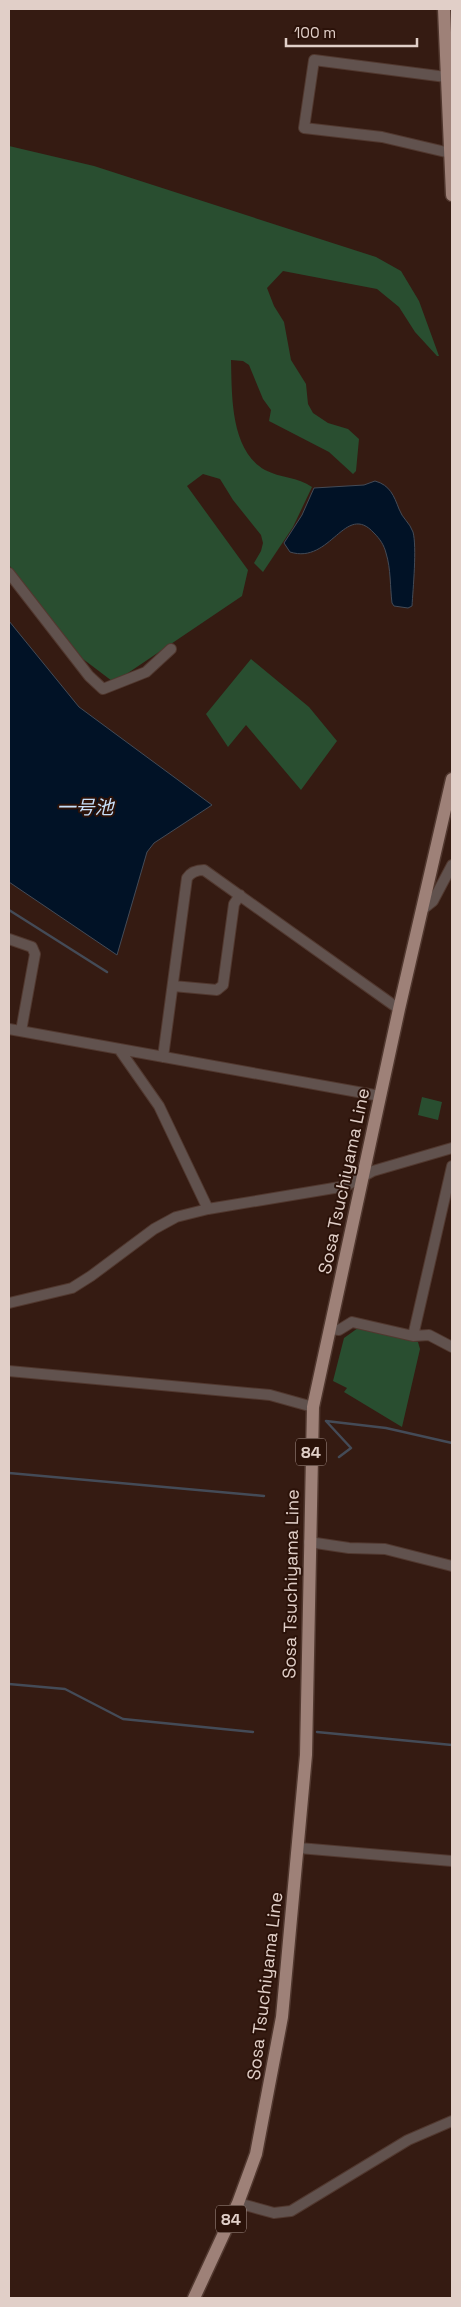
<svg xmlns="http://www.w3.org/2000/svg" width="461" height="2307" viewBox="0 0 461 2307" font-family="'Space Grotesk','Noto Sans JP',sans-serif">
  <rect width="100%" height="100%" fill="#351b12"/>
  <path fill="#294e30" d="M 9,146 L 94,166 L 376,257 L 401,271 L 419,301 L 439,356 L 437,356 L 415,332 L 399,307 L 377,289 L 283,271 L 267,288 L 274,306 L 284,322 L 291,360 L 306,384 L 308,404 L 313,413 L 328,423 L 348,429 L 359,439 L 356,471 L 353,474 L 329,452 L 269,421 L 271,410 L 263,399 L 249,365 L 243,361 L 231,360 C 232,395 230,450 265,470 C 280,478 298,477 312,487 L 293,527 L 263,572 L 254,563 L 261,551 L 263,543 L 261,535 L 233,500 L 220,479 L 203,474 L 187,486 L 248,570 L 242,596 L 122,677 L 112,681 L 83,659 L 9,565 Z
    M 251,659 L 309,707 L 337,741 L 301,790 L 246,725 L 228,747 L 206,714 Z
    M 422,1097 L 442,1102 L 438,1120 L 418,1115 Z
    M 358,1328 L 418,1342 L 420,1349 L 402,1427 L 344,1392 L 347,1388 L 333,1381 L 344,1338 Z"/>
  <path fill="#011226" stroke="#444b57" d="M 375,481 C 390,485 394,496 399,509 C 402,518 410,523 413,532 C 417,547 413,589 412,606 L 408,608 L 394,606 L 392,603 C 390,587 391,569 386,553 C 384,545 380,539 374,533 C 345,501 331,565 290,552 L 284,543 L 302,515 L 314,488 L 364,485 Z
    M 9,621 L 79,707 L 212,805 L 154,843 L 147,852 L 117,955 L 9,882 Z"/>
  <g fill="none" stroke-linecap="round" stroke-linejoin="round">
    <path stroke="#444b57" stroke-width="2.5" d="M 9,910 L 107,972
      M 339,1457 L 351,1448 L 326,1421 L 386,1428 L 452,1443
      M 9,1473 L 264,1496
      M 9,1684 L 65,1689 L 123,1719 L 253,1732
      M 317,1732 L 452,1745"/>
    <g stroke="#51382f" stroke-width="12">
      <path id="minor" d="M 446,77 L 314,60 L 304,128 L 382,137 L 450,153
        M 9,573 L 89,676 L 103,689 L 146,672 L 171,649
        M 423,909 L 433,901 L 452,865
        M 9,939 L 32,947 L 35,954 L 21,1031
        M 173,986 L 217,990 L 223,985 L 234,904 L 240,895
        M 9,1029 L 380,1096
        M 119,1049 L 159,1106 L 208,1209
        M 163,1057 L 187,878 C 191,872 197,870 204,870 L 399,1009
        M 9,1303 L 72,1288 L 91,1276 L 154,1229 L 176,1217 L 208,1209 L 346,1186 L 373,1171 L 452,1148
        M 329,1329 L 339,1330 L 352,1322 L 413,1336 L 429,1335 L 452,1347
        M 413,1336 L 452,1166
        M 9,1371 L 270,1395 L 313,1407
        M 309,1542 L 349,1548 L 385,1549 L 452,1566
        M 299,1848 L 452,1861
        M 238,2203 L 274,2213 L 291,2211 L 408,2140 L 452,2121"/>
    </g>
    <g stroke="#51382f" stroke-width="15">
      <path id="primary" d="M 444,9 L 452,195
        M 194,2298 L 238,2203 L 256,2154 L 282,2017 L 306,1755 L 313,1407 L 399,1009 L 452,779"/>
    </g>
    <use href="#minor" stroke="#61524e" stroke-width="10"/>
    <use href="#primary" stroke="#9e8178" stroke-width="12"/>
  </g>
  <g text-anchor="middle" stroke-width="4" stroke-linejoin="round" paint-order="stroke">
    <g fill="#2b1209" stroke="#aa968f" stroke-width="1">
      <rect x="296" y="1438.5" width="30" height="27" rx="4"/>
      <rect x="216" y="2205.5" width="30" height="27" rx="4"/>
    </g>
    <g font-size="16" font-weight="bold" fill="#e1cfc8">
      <text x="311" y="1458">84</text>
      <text x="231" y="2225">84</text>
    </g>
    <g font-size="18" fill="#e1cfc8" stroke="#2b1209">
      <text transform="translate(344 1181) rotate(-78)" y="6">Sosa Tsuchiyama Line</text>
      <text transform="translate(291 1584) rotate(-89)" y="6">Sosa Tsuchiyama Line</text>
      <text transform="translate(265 1986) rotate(-83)" y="6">Sosa Tsuchiyama Line</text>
    </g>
    <g font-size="19" font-style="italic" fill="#c7dff9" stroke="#2b1209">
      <text x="85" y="814">一号池</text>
    </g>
  </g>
  <rect width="461" height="2307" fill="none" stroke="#e1cfc8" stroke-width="20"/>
  <path d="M286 38v8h131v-8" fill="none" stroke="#e1cfc8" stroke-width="2.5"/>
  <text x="294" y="38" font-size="15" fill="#e1cfc8" stroke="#2b1209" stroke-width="4" paint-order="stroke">100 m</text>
</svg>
